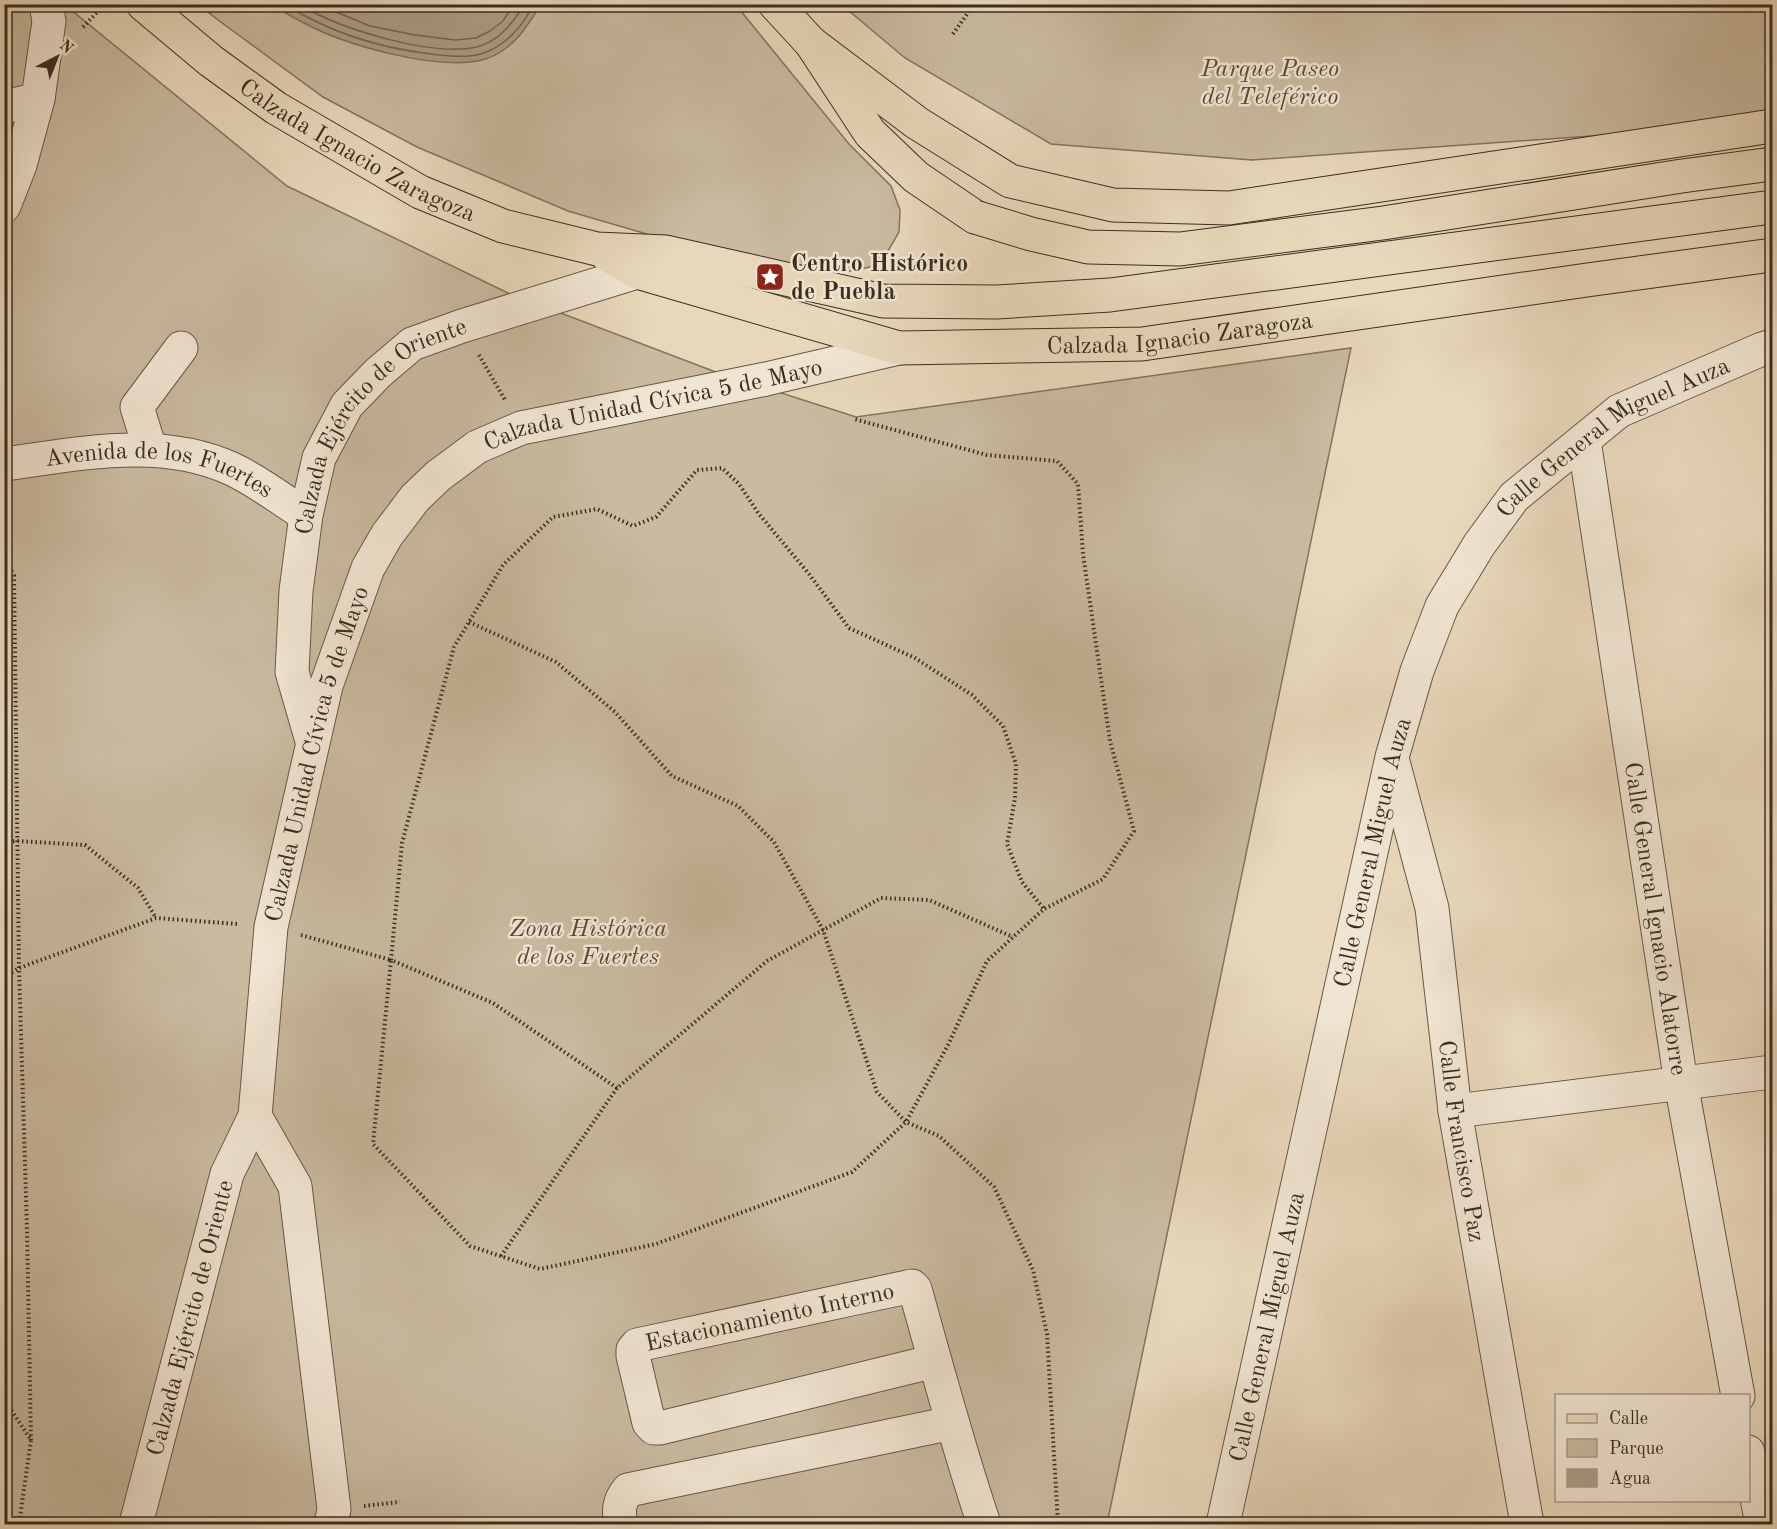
<svg xmlns="http://www.w3.org/2000/svg" width="1777" height="1529" viewBox="0 0 1777 1529" font-family="'Old Standard TT',serif">
  <rect width="100%" height="100%" fill="#e8d7ba"/>
  <filter id="stains"><feTurbulence type="fractalNoise" baseFrequency=".00333" numOctaves="4"/><feColorMatrix values="0 0 0 0 .2 0 0 0 0 .09 0 0 0 0 .02 0 0 0 .5 -.17"/></filter>
  <radialGradient id="worn" r=".72"><stop offset=".6" stop-color="#630" stop-opacity="0"/><stop offset="1" stop-color="#630" stop-opacity=".3"/></radialGradient>
  <path fill="#cabaa0" stroke="#827460" stroke-width="1.5" d="M 5,5 L 65,5 L 287,186 L 508,293 L 713,371 L 856,417 L 1351,348 L 1107,1524 L 5,1524 Z
    M 199,5 L 736,5 L 849,144 L 891,186 L 900,210 L 899,232 L 888,251 L 870,267 L 845,272 L 698,249 L 568,211 L 417,147 L 323,97 L 218,20 Z
    M 842,5 L 1772,5 L 1772,123 L 1252,160 L 1051,144 L 905,58 Z"/>
  <path fill="#ad9e86" stroke="#7f715d" stroke-width="1.5" d="M 273,5 L 539,5 C 537,13 530,21 525,28 C 516,42 499,56 482,60 C 436,71 345,45 304,23 C 293,18 283,11 273,5 Z"/>
  <g fill="none" stroke-linecap="round" stroke-linejoin="round">
    <path stroke="#746653" stroke-width="1.5" d="M 284,4 C 329,32 379,48 431,54 C 447,56 465,58 481,54 C 504,47 524,26 533,4
      M 299,4 C 339,29 431,57 477,47 C 500,41 513,22 525,4
      M 317,4 L 370,26 L 415,35 L 455,40 L 476,38 L 490,31 L 503,21 L 514,4"/>
    <g stroke="#665846" stroke-width="35">
      <g id="minor">
        <path d="M 4,107 L 38,99 L 49,21 L 46,4"/>
        <path d="M 4,206 L 20,165 L 38,99"/>
        <path id="s1" d="M 1584,440 L 1681,1083 L 1738,1396"/>
        <path d="M 150,449 L 137,407 L 181,348"/>
        <path id="s2" d="M 4,464 C 80,454 160,436 232,469 C 258,481 282,500 306,515"/>
        <path id="s3" d="M 312,741 L 292,672 L 296,591 L 306,515 L 319,458 L 347,405 L 378,373 L 412,344 L 462,326 L 637,272 L 655,260"/>
        <path id="s4" d="M 1393,762 L 1432,908 L 1455,1111 L 1527,1524"/>
        <path d="M 1455,1111 L 1772,1072"/>
        <path id="s5" d="M 935,1361 L 660,1428 L 654,1428 L 649,1423 L 633,1356 L 633,1350 L 637,1345 L 912,1286 L 915,1289 C 937,1368 958,1447 984,1524"/>
        <path d="M 1748,1452 L 1762,1524"/>
        <path id="s6" d="M 136,1524 L 227,1174 L 255,1116"/>
        <path id="s7" d="M 331,1524 L 334,1509 L 295,1186 L 255,1116 L 271,927 L 326,686 L 368,568 L 387,535 L 415,498 L 438,476 L 477,447 L 521,428 L 766,379 L 899,348"/>
        <path d="M 621,1524 C 618,1510 619,1501 628,1490 L 952,1423"/>
        <path id="s8" d="M 1223,1524 L 1392,757 L 1417,671 L 1442,606 L 1479,545 L 1514,497 L 1619,411 L 1762,349 L 1772,346"/>
      </g>
    </g>
    <g stroke="#3a2e20" stroke-width="35">
      <g id="major">
        <path id="s9" d="M 143,4 L 211,61 L 276,108 L 420,192 L 503,226 L 597,249 L 666,252 L 883,301 L 997,302 L 1110,295 L 1772,207"/>
        <path d="M 775,4 L 811,43 L 870,133 L 916,177 L 975,217"/>
        <path d="M 811,43 L 917,123 L 1010,181 L 1113,205 L 1229,208 L 1772,126"/>
        <path id="s10" d="M 606,254 L 637,272 L 899,348 L 1142,344 L 1587,280 L 1772,255"/>
      </g>
    </g>
    <path stroke="#3a2e20" stroke-width="4" stroke-dasharray="1.5 3" stroke-linecap="butt" d="M 83,27 L 105,4
      M 953,34 L 974,4
      M 479,355 L 505,400
      M 4,560 L 14,575 L 19,968 L 27,1230 L 31,1440
      M 469,622 L 556,662 L 615,712 L 672,776 L 738,806 L 774,842 L 823,930 L 877,1092 L 906,1122 L 939,1136 L 994,1187 L 1033,1270 L 1047,1334 L 1058,1524
      M 4,842 L 17,841 L 85,845 L 138,888 L 156,918
      M 301,935 L 391,960 L 373,1144 L 470,1246 L 540,1269 L 656,1244 L 852,1172 L 906,1122 L 948,1045 L 987,961 L 1044,909 L 1103,879 L 1134,831 L 1110,741 L 1083,554 L 1078,484 L 1057,461 L 987,455 L 854,419
      M 4,977 L 19,968 L 156,918 L 238,924
      M 617,1088 L 493,1003 L 391,960 L 402,843 L 454,647 L 503,565 L 553,517 L 597,509 L 633,526 L 656,517 L 697,470 L 722,468 L 739,484 L 759,514 L 809,574 L 849,628 L 915,658 L 972,695 L 1003,726 L 1016,764 L 1015,798 L 1007,844 L 1022,882 L 1044,909
      M 501,1256 L 617,1088 L 767,961 L 881,898 L 929,900 L 1013,937
      M 4,1399 L 31,1440 L 19,1524
      M 364,1506 L 400,1502"/>
    <use href="#minor" stroke="#f0e5d2" stroke-width="33"/>
    <use href="#major" stroke="#e8d7ba" stroke-width="33"/>
    <g stroke="#3a2e20" stroke-width="35" stroke-linecap="butt">
      <path id="major-bridge" d="M 975,217 L 1031,234 L 1088,247 L 1180,249 L 1383,223 L 1682,176 L 1772,164"/>
    </g>
    <use href="#major-bridge" stroke="#e8d7ba" stroke-width="33"/>
  </g>
  <defs>
    <g id="sight-square" transform="scale(1.5)"><rect x="-9" y="-9" width="18" height="18" rx="4" fill="#8f2418" stroke="#f0e5d2"/><path d="M0-6L1.8-2.2L6-1.7L2.9 1.2L3.7 5.4L0 3.3L-3.7 5.4L-2.9 1.2L-6-1.7L-1.8-2.2Z" fill="#fff"/></g>
  </defs>
  <g fill-rule="evenodd">
    <use href="#sight-square" x="770" y="277"/>
  </g>
  <g text-anchor="middle" stroke-width="5" stroke-linejoin="round" paint-order="stroke">
    <g font-size="24" font-style="italic" fill="#574a3a" stroke="#f0e5d2">
      <text x="1270" y="76">Parque Paseo<tspan x="1270" dy="28">del Teleférico</tspan></text>
      <text x="588" y="936">Zona Histórica<tspan x="588" dy="28">de los Fuertes</tspan></text>
    </g>
    <g font-size="24" fill="#3a2e20" stroke="#f0e5d2">
      <text dy="8" stroke="none"><textPath href="#s9" startOffset="261">Calzada Ignacio Zaragoza</textPath></text>
      <text dy="8" stroke="none"><textPath href="#s10" startOffset="590">Calzada Ignacio Zaragoza</textPath></text>
      <text dy="8" stroke="none"><textPath href="#s7" startOffset="1330">Calzada Unidad Cívica 5 de Mayo</textPath></text>
      <text dy="8" stroke="none"><textPath href="#s3" startOffset="352">Calzada Ejército de Oriente</textPath></text>
      <text dy="8" stroke="none"><textPath href="#s8" startOffset="1192">Calle General Miguel Auza</textPath></text>
      <text dy="8" stroke="none"><textPath href="#s2" startOffset="159">Avenida de los Fuertes</textPath></text>
      <text dy="8" stroke="none"><textPath href="#s7" startOffset="790">Calzada Unidad Cívica 5 de Mayo</textPath></text>
      <text dy="8" stroke="none"><textPath href="#s8" startOffset="688">Calle General Miguel Auza</textPath></text>
      <text dy="8" stroke="none"><textPath href="#s1" startOffset="484">Calle General Ignacio Alatorre</textPath></text>
      <text dy="8" stroke="none"><textPath href="#s4" startOffset="386">Calle Francisco Paz</textPath></text>
      <text dy="8" stroke="none"><textPath href="#s5" startOffset="513">Estacionamiento Interno</textPath></text>
      <text dy="8" stroke="none"><textPath href="#s6" startOffset="213">Calzada Ejército de Oriente</textPath></text>
      <text dy="8" stroke="none"><textPath href="#s8" startOffset="202">Calle General Miguel Auza</textPath></text>
    </g>
    <g font-size="24" font-weight="bold" fill="#3a2e20" stroke="#f0e5d2" text-anchor="start">
      <text x="791" y="271">Centro Histórico<tspan x="791" dy="28">de Puebla</tspan></text>
    </g>
  </g>
  <rect width="1777" height="1529" fill="none" stroke="#e8d7ba" stroke-width="24"/>
  <rect x="6" y="6" width="1765" height="1517" fill="none" stroke="#3a2e20" stroke-width="3"/>
  <rect x="12" y="12" width="1753" height="1505" fill="none" stroke="#3a2e20" stroke-width="1.5"/>
  <rect x="1555" y="1394" width="195" height="108" fill="#f0e5d2" stroke="#a79c8b" stroke-width="1.5"/>
  <rect x="1567" y="1414" width="30" height="9" fill="#e8d7ba" stroke="#a79c8b" stroke-width="1.5"/>
  <text x="1609" y="1424" font-size="18" fill="#3a2e20">Calle</text>
  <rect x="1567" y="1439" width="30" height="18" fill="#cabaa0" stroke="#a79c8b" stroke-width="1.5"/>
  <text x="1609" y="1454" font-size="18" fill="#3a2e20">Parque</text>
  <rect x="1567" y="1469" width="30" height="18" fill="#ad9e86" stroke="#a79c8b" stroke-width="1.5"/>
  <text x="1609" y="1484" font-size="18" fill="#3a2e20">Agua</text>
  <g transform="translate(57 57) rotate(42)" stroke="#f0e5d2" stroke-width="4.5" paint-order="stroke">
  <path d="M0-4.5L10 22L0 15L-10 22Z" fill="#3a2e20"/>
  <text y="-9" font-size="16" font-weight="bold" text-anchor="middle" fill="#3a2e20">N</text>
  </g>
  <rect width="100%" height="100%" filter="url(#stains)"/>
  <rect width="100%" height="100%" fill="url(#worn)"/>
</svg>
